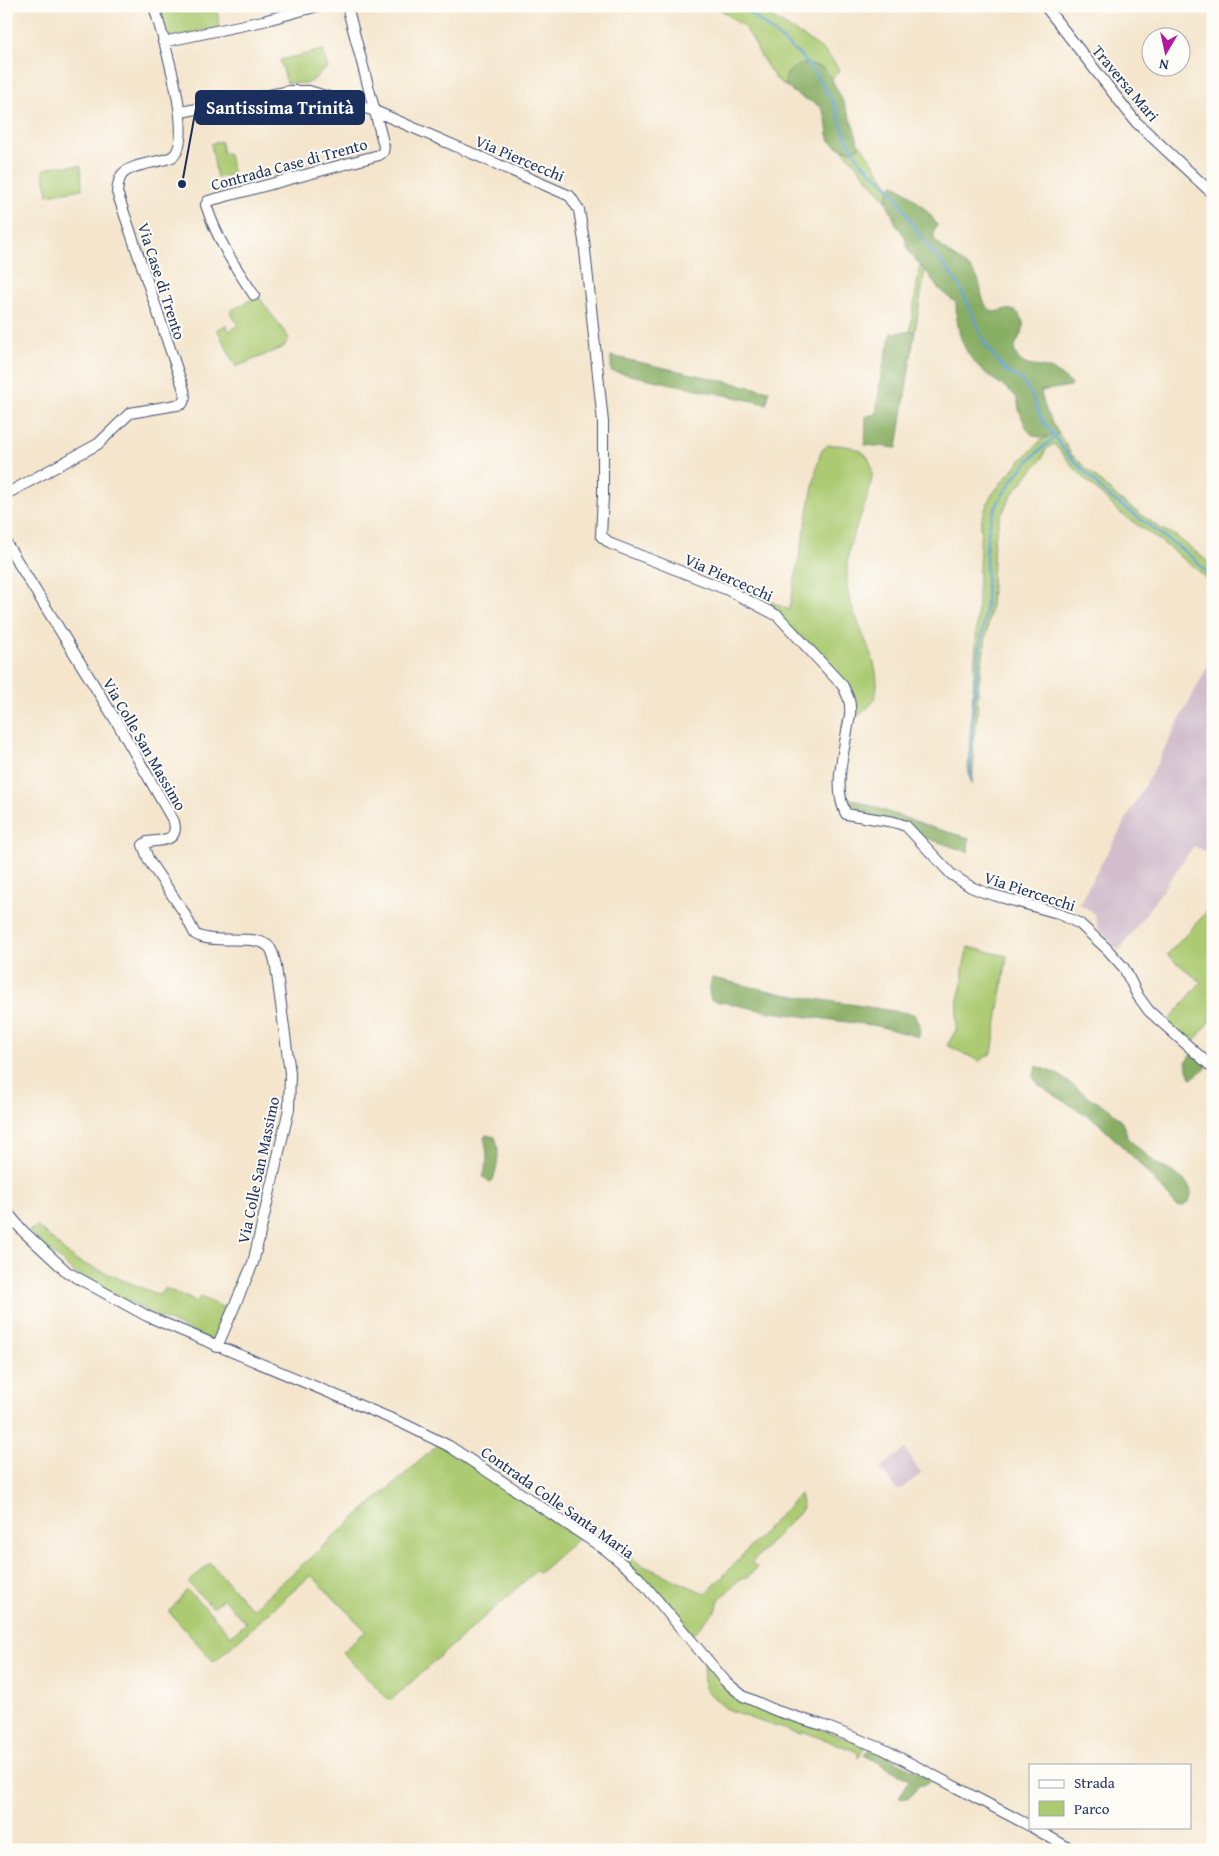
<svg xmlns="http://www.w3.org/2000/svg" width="1219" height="1856" viewBox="0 0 1219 1856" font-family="'Gentium Book Plus',serif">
  <rect width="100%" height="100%" fill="#fdfcf7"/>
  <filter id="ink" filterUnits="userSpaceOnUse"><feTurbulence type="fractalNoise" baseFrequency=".02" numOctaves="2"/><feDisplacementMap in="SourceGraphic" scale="10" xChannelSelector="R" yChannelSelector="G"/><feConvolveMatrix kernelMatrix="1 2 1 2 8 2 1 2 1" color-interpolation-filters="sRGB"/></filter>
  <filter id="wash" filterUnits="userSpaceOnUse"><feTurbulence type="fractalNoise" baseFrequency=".0096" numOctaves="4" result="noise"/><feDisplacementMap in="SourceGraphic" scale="20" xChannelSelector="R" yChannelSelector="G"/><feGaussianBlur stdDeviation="1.12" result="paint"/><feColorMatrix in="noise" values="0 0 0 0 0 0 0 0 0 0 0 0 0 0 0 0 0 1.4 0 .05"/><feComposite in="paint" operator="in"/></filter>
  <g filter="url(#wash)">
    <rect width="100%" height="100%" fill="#f4e5cc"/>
    <path fill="#d1bdcc" d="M 1213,656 L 1213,844 L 1207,852 L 1194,846 L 1119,951 L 1098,928 L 1095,914 L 1079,904 L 1154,769 Z
      M 905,1449 L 921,1474 L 898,1491 L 880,1468 Z"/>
    <path fill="#abca71" stroke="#637c68" d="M 175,6 L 216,6 L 220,27 L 167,39 L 159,11 Z
      M 716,6 L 754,6 L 820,47 L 832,59 L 840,71 L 831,78 L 823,68 L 804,64 L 785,80 L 788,88 L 775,78 L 760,55 L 753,40 L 744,27 Z
      M 323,50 L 328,68 C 319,71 319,76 312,81 C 306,85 294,83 287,83 L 280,60 Z
      M 221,141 L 223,153 L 229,154 L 233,174 L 217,178 L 211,144 Z
      M 860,144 L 890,187 L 886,200 L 843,150 L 852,151 L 858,148 Z
      M 56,166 L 81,166 L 82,189 L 48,195 L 43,170 Z
      M 920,266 L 925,270 L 915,331 L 910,331 Z
      M 258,296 L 289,338 L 284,347 L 236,367 L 217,329 L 226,325 L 229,331 L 238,326 L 230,311 Z
      M 1059,434 L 1071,454 L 1119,499 L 1160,528 L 1176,536 L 1212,565 L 1213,588 L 1199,571 L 1159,540 L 1120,513 L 1076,470 L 1054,444 L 1046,449 L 1043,457 L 1013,493 L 1000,517 L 994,541 L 991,605 L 978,688 L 977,717 L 973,740 L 974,759 L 972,783 L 971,785 L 968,767 L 976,643 L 981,521 L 990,497 L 1010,472 L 1042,439 Z
      M 828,445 C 900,443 865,499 852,539 C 847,552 847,570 847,584 C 848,619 893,673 871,704 C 866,711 859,715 853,719 L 852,701 L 801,637 L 730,590 L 735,585 L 789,610 L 817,466 L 821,451 Z
      M 1213,905 L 1213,1016 L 1191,1046 L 1166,1024 L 1201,982 L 1167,955 Z
      M 968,947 L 1007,956 L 992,1053 L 979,1061 L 947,1045 L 956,1030 L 958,1000 L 963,979 L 963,968 Z
      M 37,1226 L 75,1260 L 159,1295 L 165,1288 L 197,1302 L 200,1297 L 230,1310 L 217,1343 L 145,1310 L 73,1272 L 29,1231 Z
      M 439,1444 L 581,1536 L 539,1573 L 536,1571 L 390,1701 L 342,1652 L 366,1631 L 311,1575 L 214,1662 L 169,1612 L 187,1590 L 209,1611 L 231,1636 L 246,1623 L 223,1599 L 212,1607 L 188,1583 L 210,1563 L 252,1609 Z
      M 800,1494 L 803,1508 L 751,1563 L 757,1567 L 747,1578 L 741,1578 L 719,1600 L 717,1609 L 690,1637 L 622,1560 L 628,1555 L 640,1564 L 706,1594 Z
      M 703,1662 L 726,1689 L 744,1703 L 764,1712 L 829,1732 L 866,1746 L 858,1758 L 858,1754 L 855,1751 L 802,1731 L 801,1734 L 752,1719 L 725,1708 L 711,1695 L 704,1687 Z"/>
    <path fill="#88ae63" stroke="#526e60" d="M 804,64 C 810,65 818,65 824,69 C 833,76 861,137 858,148 C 847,153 840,149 830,141 C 826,132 828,116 821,108 C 813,99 780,93 786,77 C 788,69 797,66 804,64 Z
      M 894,184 C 909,193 929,210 937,225 L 934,232 L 934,239 C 939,244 944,249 949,253 C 959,261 971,266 978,279 C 983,292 980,307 995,312 C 1003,310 1011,307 1018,313 C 1030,326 1018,336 1014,349 C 1021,373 1039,362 1054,371 C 1060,374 1065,379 1071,383 L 1071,386 L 1041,391 C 1043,407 1051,421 1059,434 C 1031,442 1028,435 1019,409 C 1018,404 1018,398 1014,395 C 1008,388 1000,384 993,379 C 964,357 957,338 956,303 L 937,287 L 929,275 L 908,251 L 905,237 L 896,224 L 886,200 L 890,187 Z
      M 915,331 L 897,448 L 865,445 L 866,416 L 876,414 L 881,376 L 891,333 Z
      M 611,356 L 769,391 L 767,404 L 611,371 Z
      M 844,796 L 927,826 L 969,838 L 968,852 L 920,836 L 915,830 L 847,813 Z
      M 712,978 L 783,994 L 914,1014 L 920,1025 L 919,1037 L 878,1026 L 771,1012 L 711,1000 L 709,991 Z
      M 1191,1054 L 1208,1066 L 1191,1079 L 1186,1062 Z
      M 1037,1066 L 1059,1075 L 1090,1098 L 1111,1110 L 1120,1119 L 1126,1131 L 1127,1137 C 1136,1146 1146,1155 1156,1163 C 1167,1170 1203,1184 1187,1203 C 1184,1206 1182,1207 1177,1206 L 1137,1161 L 1096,1121 L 1040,1086 L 1033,1077 Z
      M 486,1135 L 495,1137 C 501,1151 497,1167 493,1180 L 490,1182 L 483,1177 C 488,1161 488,1154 484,1138 Z
      M 871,1748 L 931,1779 L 927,1784 L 918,1786 L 915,1791 L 908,1798 L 899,1797 L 910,1780 L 864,1755 Z"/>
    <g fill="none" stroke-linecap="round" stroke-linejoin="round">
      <path stroke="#5fa0d2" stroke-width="2.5" d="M 742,6 L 803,58 L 821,82 L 834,104 L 846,137 L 859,160 L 894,192 L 918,233 L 958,283 L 975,319 L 982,338 L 990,351 L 1005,370 L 1022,381 L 1033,397 L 1041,418 L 1065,451 L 1106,494 L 1192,557 L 1213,579
        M 971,780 C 969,736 975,691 980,647 C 982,633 985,619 986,605 C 988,573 981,537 996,507 C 1008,481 1032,455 1055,437"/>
    </g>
  </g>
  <g filter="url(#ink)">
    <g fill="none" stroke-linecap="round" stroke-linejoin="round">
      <g stroke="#3c4a6e" stroke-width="12">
        <path id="minor" d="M 1045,6 L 1136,122 L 1213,194
          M 163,42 L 263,21 L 318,6
          M 181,112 L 290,91 L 309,91 L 375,111 L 570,196 L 579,210 L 584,241 L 603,422 L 603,496 L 601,536 L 611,544 L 728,590 L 778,616 L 843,686 C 845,691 848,696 849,700 C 852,711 849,720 847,731 C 843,757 833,789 846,814 L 894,822 L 906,826 L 951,874 L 971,887 L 986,893 L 1058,913 L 1080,924 L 1107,949 L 1124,968 L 1138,996 L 1149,1011 L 1213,1068
          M 254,295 C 233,264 218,241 206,205 L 208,201 L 379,155 L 383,152 L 384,146 L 347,6
          M 6,494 L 98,444 L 130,413 L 182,404 L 185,398 L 184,390 L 117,192 C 118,187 118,181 121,176 C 128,164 159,163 172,157 C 197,140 161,33 154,6
          M 6,543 L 118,724 L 174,822 C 179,842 161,840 147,842 L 143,845 L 149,861 L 183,911 L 195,934 C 214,946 258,932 270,948 C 274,954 275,961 276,967 L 290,1073 L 289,1109 L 253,1263 L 217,1347
          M 6,1211 L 23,1231 L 67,1272 L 147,1316 L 404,1424 L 449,1446 L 606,1550 L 637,1576 L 726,1682 L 743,1696 L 777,1711 L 822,1725 L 883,1749 L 1030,1826
          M 1032,1827 L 1072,1850"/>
      </g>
      <use href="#minor" stroke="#fff" stroke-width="10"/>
    </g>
  </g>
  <g text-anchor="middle" stroke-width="4" stroke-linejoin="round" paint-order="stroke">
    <g font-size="16" fill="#1b2f5e" stroke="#fdfcf7">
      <text transform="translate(1126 83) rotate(50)" y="6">Traversa Mari</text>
      <text transform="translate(520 158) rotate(23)" y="6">Via Piercecchi</text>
      <text transform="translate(289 164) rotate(-15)" y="6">Contrada Case di Trento</text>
      <text transform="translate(162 281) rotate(72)" y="6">Via Case di Trento</text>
      <text transform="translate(729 577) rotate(24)" y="6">Via Piercecchi</text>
      <text transform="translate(145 744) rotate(60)" y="6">Via Colle San Massimo</text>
      <text transform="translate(1030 891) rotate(18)" y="6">Via Piercecchi</text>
      <text transform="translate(258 1170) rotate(-78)" y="6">Via Colle San Massimo</text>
      <text transform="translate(558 1502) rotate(35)" y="6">Contrada Colle Santa Maria</text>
    </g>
  </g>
  <path fill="none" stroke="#1b2f5e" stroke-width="2" d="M182 184L196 108"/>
  <circle fill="#1b2f5e" stroke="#fdfcf7" stroke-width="2" cx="182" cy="184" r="5"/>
  <rect fill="#1b2f5e" stroke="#1b2f5e" stroke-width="2" x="196" y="91" width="168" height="33" rx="5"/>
  <g font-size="18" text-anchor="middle" font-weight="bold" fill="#fff">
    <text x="280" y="114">Santissima Trinità</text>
  </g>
  <rect width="1219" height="1856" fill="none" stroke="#fdfcf7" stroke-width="25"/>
  <rect x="1029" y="1764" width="162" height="65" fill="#fdfcf7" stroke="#a3aaba"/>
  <rect x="1039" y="1780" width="25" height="8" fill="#ffffff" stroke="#a3aaba"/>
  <text x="1074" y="1788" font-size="15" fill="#1b2f5e">Strada</text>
  <rect x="1039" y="1801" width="25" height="15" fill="#abca71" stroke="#a3aaba"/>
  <text x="1074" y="1814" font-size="15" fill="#1b2f5e">Parco</text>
  <g transform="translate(1166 52) rotate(189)"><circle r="24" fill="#fdfcf7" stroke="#a3aaba"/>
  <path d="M0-4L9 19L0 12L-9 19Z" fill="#b5179e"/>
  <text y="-8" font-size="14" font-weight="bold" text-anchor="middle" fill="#1b2f5e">N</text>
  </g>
</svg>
